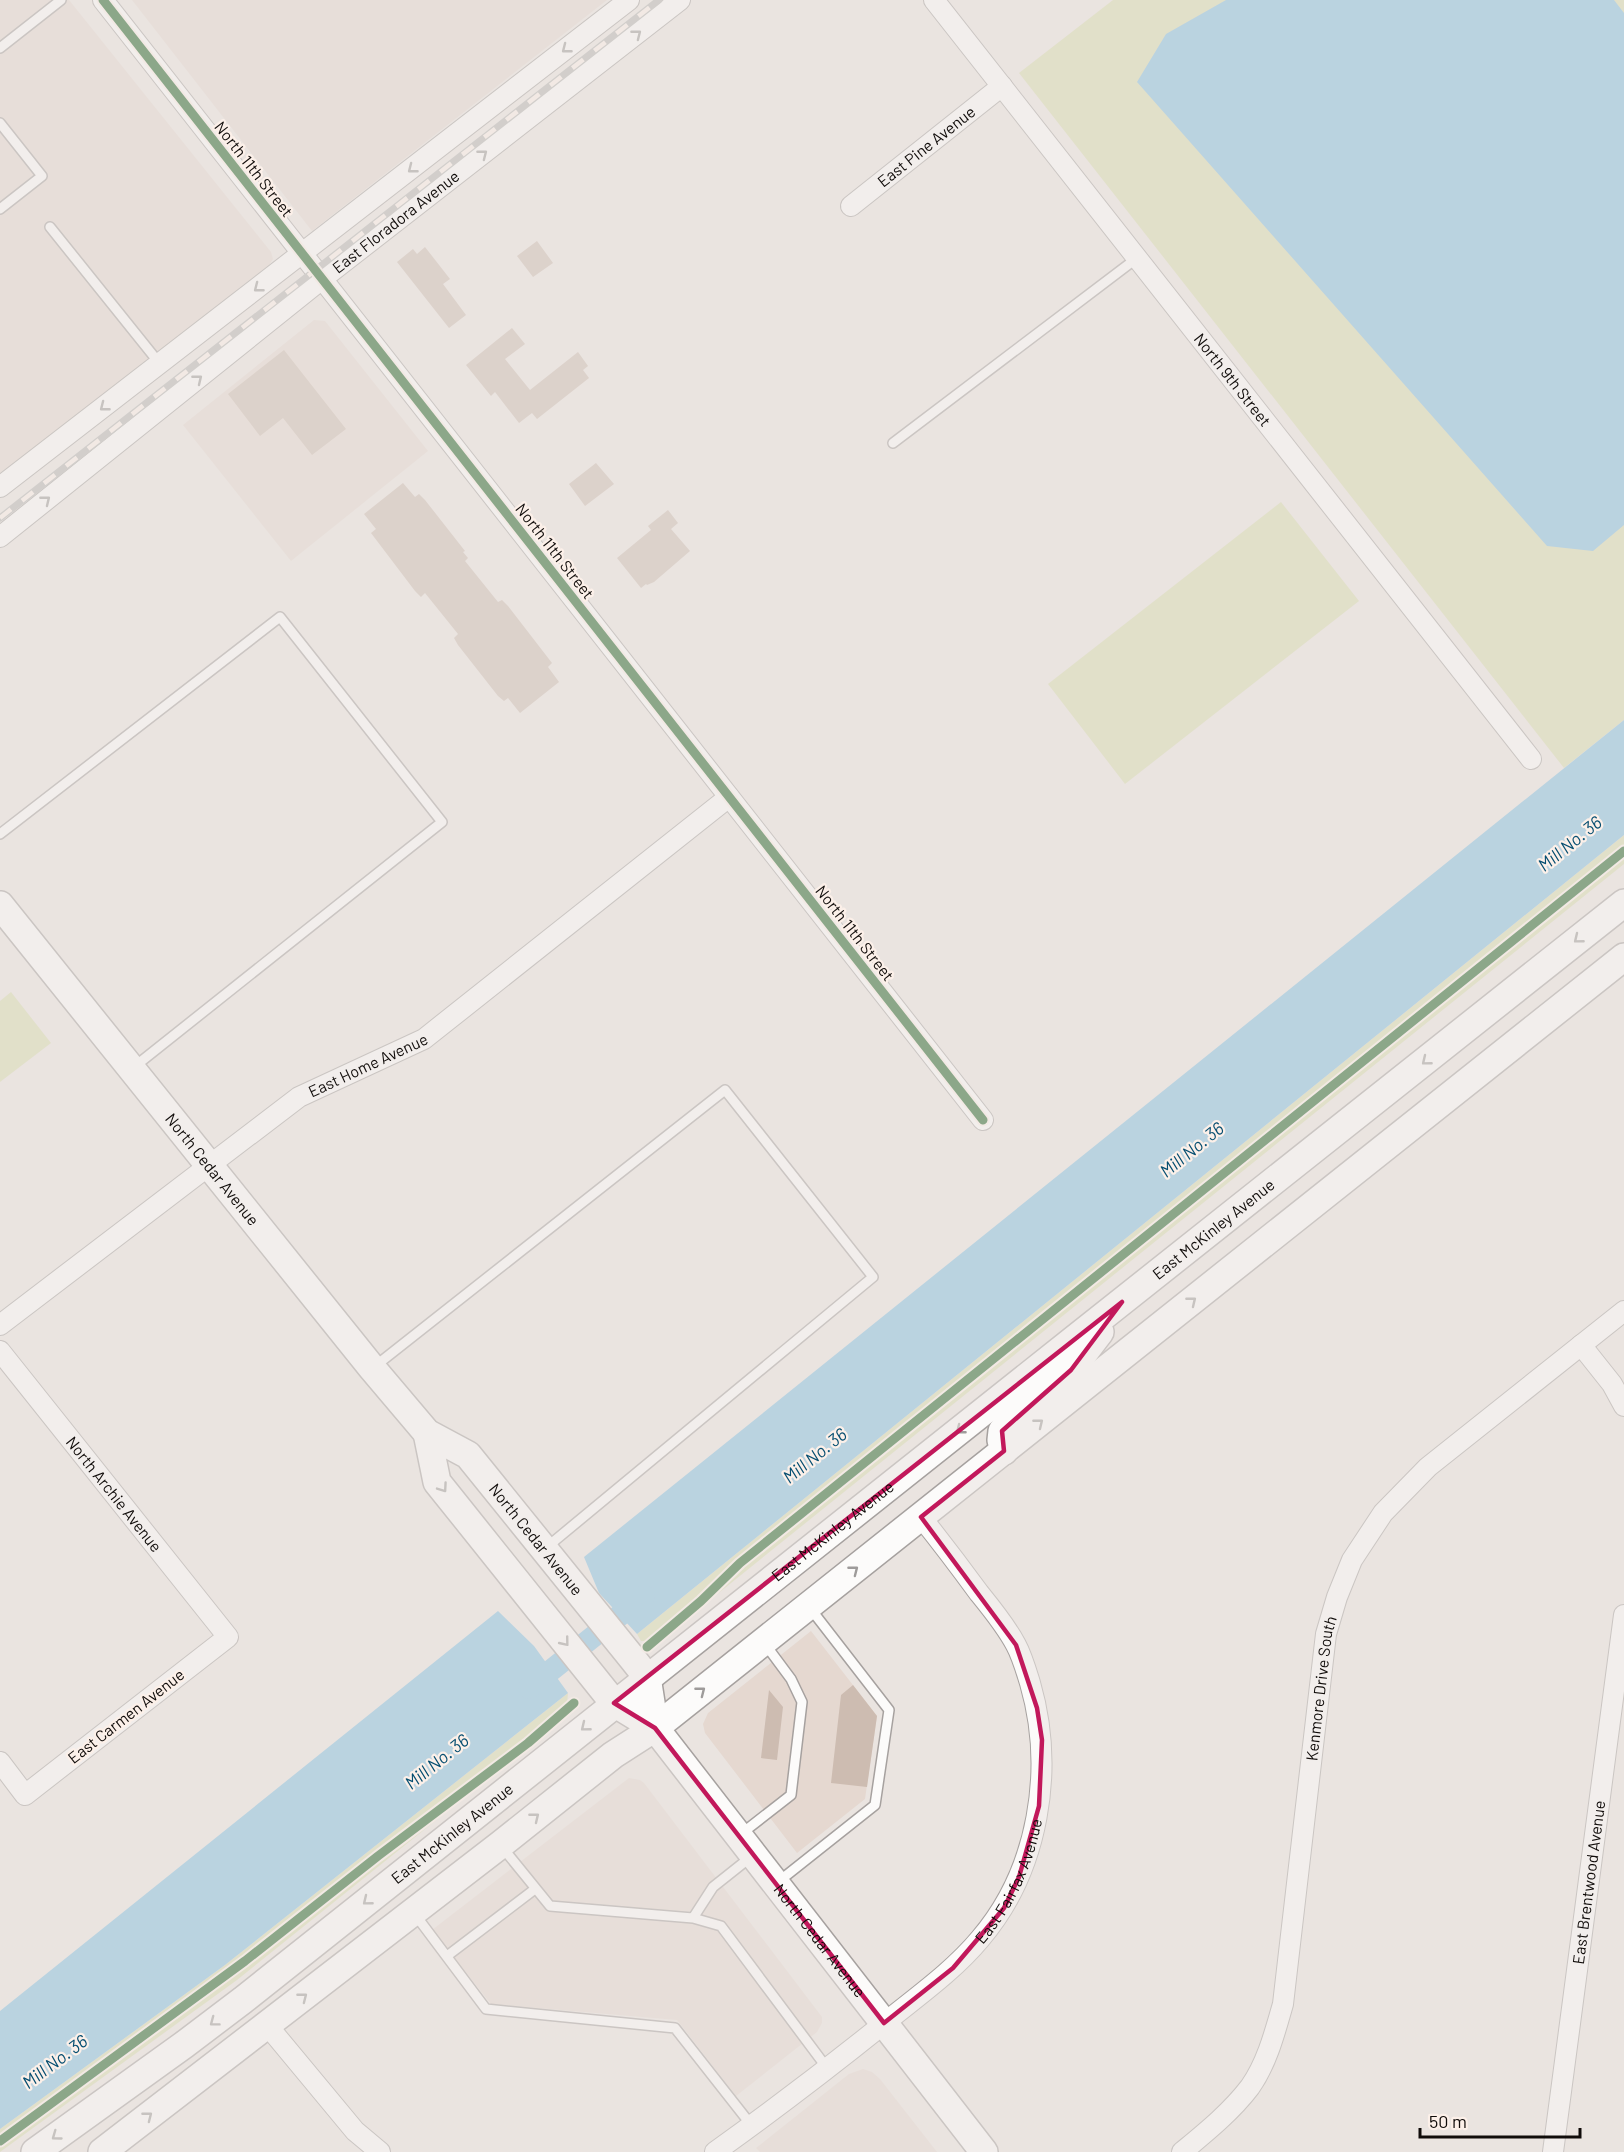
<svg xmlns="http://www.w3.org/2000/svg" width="1624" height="2152" viewBox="0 0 1624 2152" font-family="Barlow,sans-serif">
  <rect width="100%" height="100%" fill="#eae4e0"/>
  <path fill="#e5d8d0" d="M 0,0 L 69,0 L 271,252 L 273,259 L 269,265 L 0,476 Z
    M 132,0 L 607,0 L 312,231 Z
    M 314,320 L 325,321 L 428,451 L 291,561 L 183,425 Z
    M 811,1631 L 877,1716 L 865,1799 L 797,1853 L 705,1733 L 703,1724 L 708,1713 Z
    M 629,1778 L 640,1780 L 644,1783 L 822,2017 L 822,2023 L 817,2032 L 736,2096 L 677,2020 L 491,2004 L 432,1930 Z
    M 863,2069 L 872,2072 L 880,2079 L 937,2152 L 760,2152 L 756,2148 L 849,2074 Z"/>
  <path fill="#d8dbae" d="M 1113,0 L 1624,0 L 1624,720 L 1564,768 L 1019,73 Z
    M 1281,502 L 1359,601 L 1125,784 L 1048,684 Z
    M 1624,835 L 1624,864 L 659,1641 L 641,1641 L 637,1634 Z
    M 11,992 L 51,1043 L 0,1082 L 0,1001 Z
    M 568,1693 L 566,1716 L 237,1980 L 0,2152 L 0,2129 L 225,1965 Z"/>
  <path fill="#82bee1" d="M 1226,0 L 1614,0 L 1624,13 L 1624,525 L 1593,551 L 1547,546 L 1137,82 L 1166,34 Z
    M 1624,720 L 1624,835 L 637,1634 L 599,1593 L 584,1557 Z
    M 498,1611 L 534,1646 L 568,1693 L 225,1965 L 0,2129 L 0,2011 Z"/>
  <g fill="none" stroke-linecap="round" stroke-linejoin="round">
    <path stroke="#82bee1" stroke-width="22" d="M 529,1688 L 644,1596"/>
  </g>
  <path fill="#cdbcb1" d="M 537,241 L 553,263 L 533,277 L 517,256 Z
    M 425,247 L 450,279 L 443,284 L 466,315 L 449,328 L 397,262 L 413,249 L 417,254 Z
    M 512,328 L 525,344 L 505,359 L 530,390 L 578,352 L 588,366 L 583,370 L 589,378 L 537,419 L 532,413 L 519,423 L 495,392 L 491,396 L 466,365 Z
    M 284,350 L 346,429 L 312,455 L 283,418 L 260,436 L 228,394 Z
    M 596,463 L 614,484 L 585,506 L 569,484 Z
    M 403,483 L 415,497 L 419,494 L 425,500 L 465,551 L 463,552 L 468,558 L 465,561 L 498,602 L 502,600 L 508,606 L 552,663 L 548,667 L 559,682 L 520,713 L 508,698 L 504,701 L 498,696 L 458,645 L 454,638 L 458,634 L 425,593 L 421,597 L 415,591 L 371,533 L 376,529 L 364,514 Z
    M 668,510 L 678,523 L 671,529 L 690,551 L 654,582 L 647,585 L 646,584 L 641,588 L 617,558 L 651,530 L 648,526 Z
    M 853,1685 L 877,1716 L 867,1787 L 831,1783 L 841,1695 Z
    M 769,1690 L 783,1707 L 777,1760 L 761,1758 Z"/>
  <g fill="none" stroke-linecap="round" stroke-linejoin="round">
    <g stroke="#a6a19f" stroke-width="12">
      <path id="lane" d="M 0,48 L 61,0
        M 0,123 L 42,176 L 0,209
        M 50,227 L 160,364
        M 893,443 L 1137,258
        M 0,834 L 280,617 L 442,822 L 134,1067
        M 374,1367 L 725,1090 L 873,1277 L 547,1547
        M 741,1834 L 791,1795 L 802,1702 L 791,1679 L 765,1644
        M 502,1847 L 550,1906 L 693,1918 L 721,1926 L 827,2068
        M 778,1882 L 875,1805 L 889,1710 L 810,1608
        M 414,1913 L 486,2009 L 675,2028 L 752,2126
        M 693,1918 L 713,1887 L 752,1856
        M 447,1956 L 535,1889"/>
    </g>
    <g stroke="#a6a19f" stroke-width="22">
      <g id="street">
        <path d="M 103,0 L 983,1120"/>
        <path id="s1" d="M 934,0 L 1531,759"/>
        <path id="s2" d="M 851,206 L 1002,86"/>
        <path d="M 0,487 L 629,0"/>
        <path id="s3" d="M 0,537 L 322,279 L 680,0"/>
        <path id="s4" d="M 0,1325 L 299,1097 L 424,1039 L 729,797"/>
        <path d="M 1581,1345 L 1612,1384 L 1624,1406"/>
        <path id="s5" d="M 0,1351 L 228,1637 L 25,1795 L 0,1762"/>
        <path d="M 267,2025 L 355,2131 L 380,2152"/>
        <path id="s6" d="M 715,2152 C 775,2109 834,2064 892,2017 C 922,1993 955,1969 980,1939 C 1039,1870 1055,1769 1030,1683 C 1026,1670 1022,1656 1016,1645 C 1006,1626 992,1609 979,1593 C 960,1567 941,1542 921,1517"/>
        <path id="s7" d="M 1182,2152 C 1205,2133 1231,2112 1250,2087 C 1267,2063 1275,2032 1283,2004 L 1326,1634 L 1337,1597 L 1352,1560 L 1383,1513 L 1428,1467 L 1624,1311"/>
        <path id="s8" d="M 1553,2152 L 1624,1615"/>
      </g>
    </g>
    <g stroke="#a6a19f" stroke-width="30">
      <g id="secondary">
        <path id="s9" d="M 0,905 L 372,1368 L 427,1433 L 468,1455 L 632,1658 L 647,1677 L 655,1728"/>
        <path id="s10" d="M 427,1433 L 437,1482 L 614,1703 L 655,1728 L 984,2152"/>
        <path d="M 1004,1451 L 1001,1440 L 1002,1431 L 1012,1417 L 1071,1370 L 1100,1332"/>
        <path id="s11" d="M 35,2152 L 185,2044 L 243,2000 C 702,1633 1164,1269 1624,903"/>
        <path d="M 102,2152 L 500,1845 L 613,1755 L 655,1728 L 1624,957"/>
      </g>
    </g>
    <use href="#lane" stroke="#fcfbfa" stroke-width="9"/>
    <use href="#street" stroke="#fcfbfa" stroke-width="20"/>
    <use href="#secondary" stroke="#fcfbfa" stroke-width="27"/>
    <g stroke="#b5b4b2" stroke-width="7">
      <path id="rail" d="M 0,518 L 659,0"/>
    </g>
    <use href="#rail" stroke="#fcf0e9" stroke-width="4.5" stroke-dasharray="14" stroke-linecap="butt"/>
    <g stroke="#fcf0e9" stroke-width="13">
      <path id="cycleway" d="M 103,0 L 983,1120
        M 647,1647 L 701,1601 L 740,1563 L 1624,851
        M 0,2141 L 245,1961 L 378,1856 L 528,1743 L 574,1703"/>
    </g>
    <use href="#cycleway" stroke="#1b5e20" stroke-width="9"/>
  </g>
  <defs><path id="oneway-chevron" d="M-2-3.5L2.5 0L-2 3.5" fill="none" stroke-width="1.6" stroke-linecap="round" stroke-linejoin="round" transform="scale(1.5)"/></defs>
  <g stroke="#9e9b9a">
    <use href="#oneway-chevron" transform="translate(637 34) rotate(-38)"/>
    <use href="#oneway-chevron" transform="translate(566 49) rotate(142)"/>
    <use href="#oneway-chevron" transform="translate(483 154) rotate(-38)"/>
    <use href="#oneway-chevron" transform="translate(412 169) rotate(142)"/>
    <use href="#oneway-chevron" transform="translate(258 288) rotate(142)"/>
    <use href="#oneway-chevron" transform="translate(198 379) rotate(-39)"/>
    <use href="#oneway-chevron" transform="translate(104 407) rotate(142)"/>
    <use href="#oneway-chevron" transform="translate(46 500) rotate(-39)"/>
    <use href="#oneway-chevron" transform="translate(1578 939) rotate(141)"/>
    <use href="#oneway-chevron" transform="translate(1426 1061) rotate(141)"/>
    <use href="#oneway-chevron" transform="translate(1192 1301) rotate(-39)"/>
    <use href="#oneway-chevron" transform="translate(1039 1423) rotate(-39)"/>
    <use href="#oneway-chevron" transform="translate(960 1430) rotate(142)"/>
    <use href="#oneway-chevron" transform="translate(443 1488) rotate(55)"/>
    <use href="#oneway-chevron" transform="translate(854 1570) rotate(-38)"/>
    <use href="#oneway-chevron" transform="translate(565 1642) rotate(51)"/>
    <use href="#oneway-chevron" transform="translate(701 1691) rotate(-38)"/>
    <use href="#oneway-chevron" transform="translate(585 1727) rotate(141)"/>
    <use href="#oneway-chevron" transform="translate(535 1817) rotate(-39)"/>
    <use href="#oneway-chevron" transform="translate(367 1901) rotate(141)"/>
    <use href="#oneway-chevron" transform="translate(303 1997) rotate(-38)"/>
    <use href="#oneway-chevron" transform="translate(214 2022) rotate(143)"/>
    <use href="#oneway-chevron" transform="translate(148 2116) rotate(-38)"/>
    <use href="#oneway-chevron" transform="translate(56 2136) rotate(144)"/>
  </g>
  <path d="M0 0H1624V2152H0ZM 1122,1302 L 1071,1370 L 1002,1431 L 1004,1451 L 921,1517 L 1016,1645 L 1037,1708 L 1042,1740 L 1039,1806 L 1019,1877 L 1004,1908 L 953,1968 L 884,2023 L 655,1728 L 614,1703 Z" fill="#eae4e0" fill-opacity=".55" fill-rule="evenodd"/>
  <path fill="none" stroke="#c2185b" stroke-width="4.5" stroke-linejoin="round" d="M 1122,1302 L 1071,1370 L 1002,1431 L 1004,1451 L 921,1517 L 1016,1645 L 1037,1708 L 1042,1740 L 1039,1806 L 1019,1877 L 1004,1908 L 953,1968 L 884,2023 L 655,1728 L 614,1703 Z"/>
  <g text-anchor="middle" stroke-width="4.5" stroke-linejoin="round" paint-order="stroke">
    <g font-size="16" fill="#100c0a" stroke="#fcf0e9">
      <text dy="6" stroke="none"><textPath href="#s2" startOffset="96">East Pine Avenue</textPath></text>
      <text transform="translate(254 169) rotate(52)" y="6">North 11th Street</text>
      <text dy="6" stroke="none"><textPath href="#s3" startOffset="506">East Floradora Avenue</textPath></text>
      <text dy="6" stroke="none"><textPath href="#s1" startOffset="483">North 9th Street</textPath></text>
      <text transform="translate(555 551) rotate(52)" y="6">North 11th Street</text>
      <text transform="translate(855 933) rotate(52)" y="6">North 11th Street</text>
      <text dy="6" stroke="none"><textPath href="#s4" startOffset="452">East Home Avenue</textPath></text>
      <text dy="6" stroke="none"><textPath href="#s9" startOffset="339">North Cedar Avenue</textPath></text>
      <text dy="6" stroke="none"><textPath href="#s11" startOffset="1497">East McKinley Avenue</textPath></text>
      <text dy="6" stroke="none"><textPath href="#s5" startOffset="183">North Archie Avenue</textPath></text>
      <text dy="6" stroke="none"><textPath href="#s11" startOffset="1011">East McKinley Avenue</textPath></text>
      <text dy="6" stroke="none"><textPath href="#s9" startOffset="834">North Cedar Avenue</textPath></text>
      <text dy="6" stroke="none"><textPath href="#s7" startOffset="502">Kenmore Drive South</textPath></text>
      <text transform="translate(126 1716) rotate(-38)" y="6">East Carmen Avenue</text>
      <text dy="6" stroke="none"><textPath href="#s11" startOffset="525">East McKinley Avenue</textPath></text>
      <text dy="6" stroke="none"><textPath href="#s6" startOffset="406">East Fairfax Avenue</textPath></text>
      <text dy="6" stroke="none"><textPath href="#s8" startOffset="272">East Brentwood Avenue</textPath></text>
      <text dy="6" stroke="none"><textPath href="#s10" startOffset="650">North Cedar Avenue</textPath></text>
    </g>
    <g font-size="18" font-style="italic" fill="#064e71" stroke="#fcf0e9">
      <text transform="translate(1570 844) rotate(-39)" y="6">Mill No. 36</text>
      <text transform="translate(1192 1150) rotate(-39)" y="6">Mill No. 36</text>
      <text transform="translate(815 1456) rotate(-39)" y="6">Mill No. 36</text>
      <text transform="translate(437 1762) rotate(-39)" y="6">Mill No. 36</text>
      <text transform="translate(55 2062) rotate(-37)" y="6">Mill No. 36</text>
    </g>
  </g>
  <path d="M1420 2128v9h160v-9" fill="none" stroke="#100c0a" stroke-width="3"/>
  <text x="1429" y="2128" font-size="18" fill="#100c0a" stroke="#fcf0e9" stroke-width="4.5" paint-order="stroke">50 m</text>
</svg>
